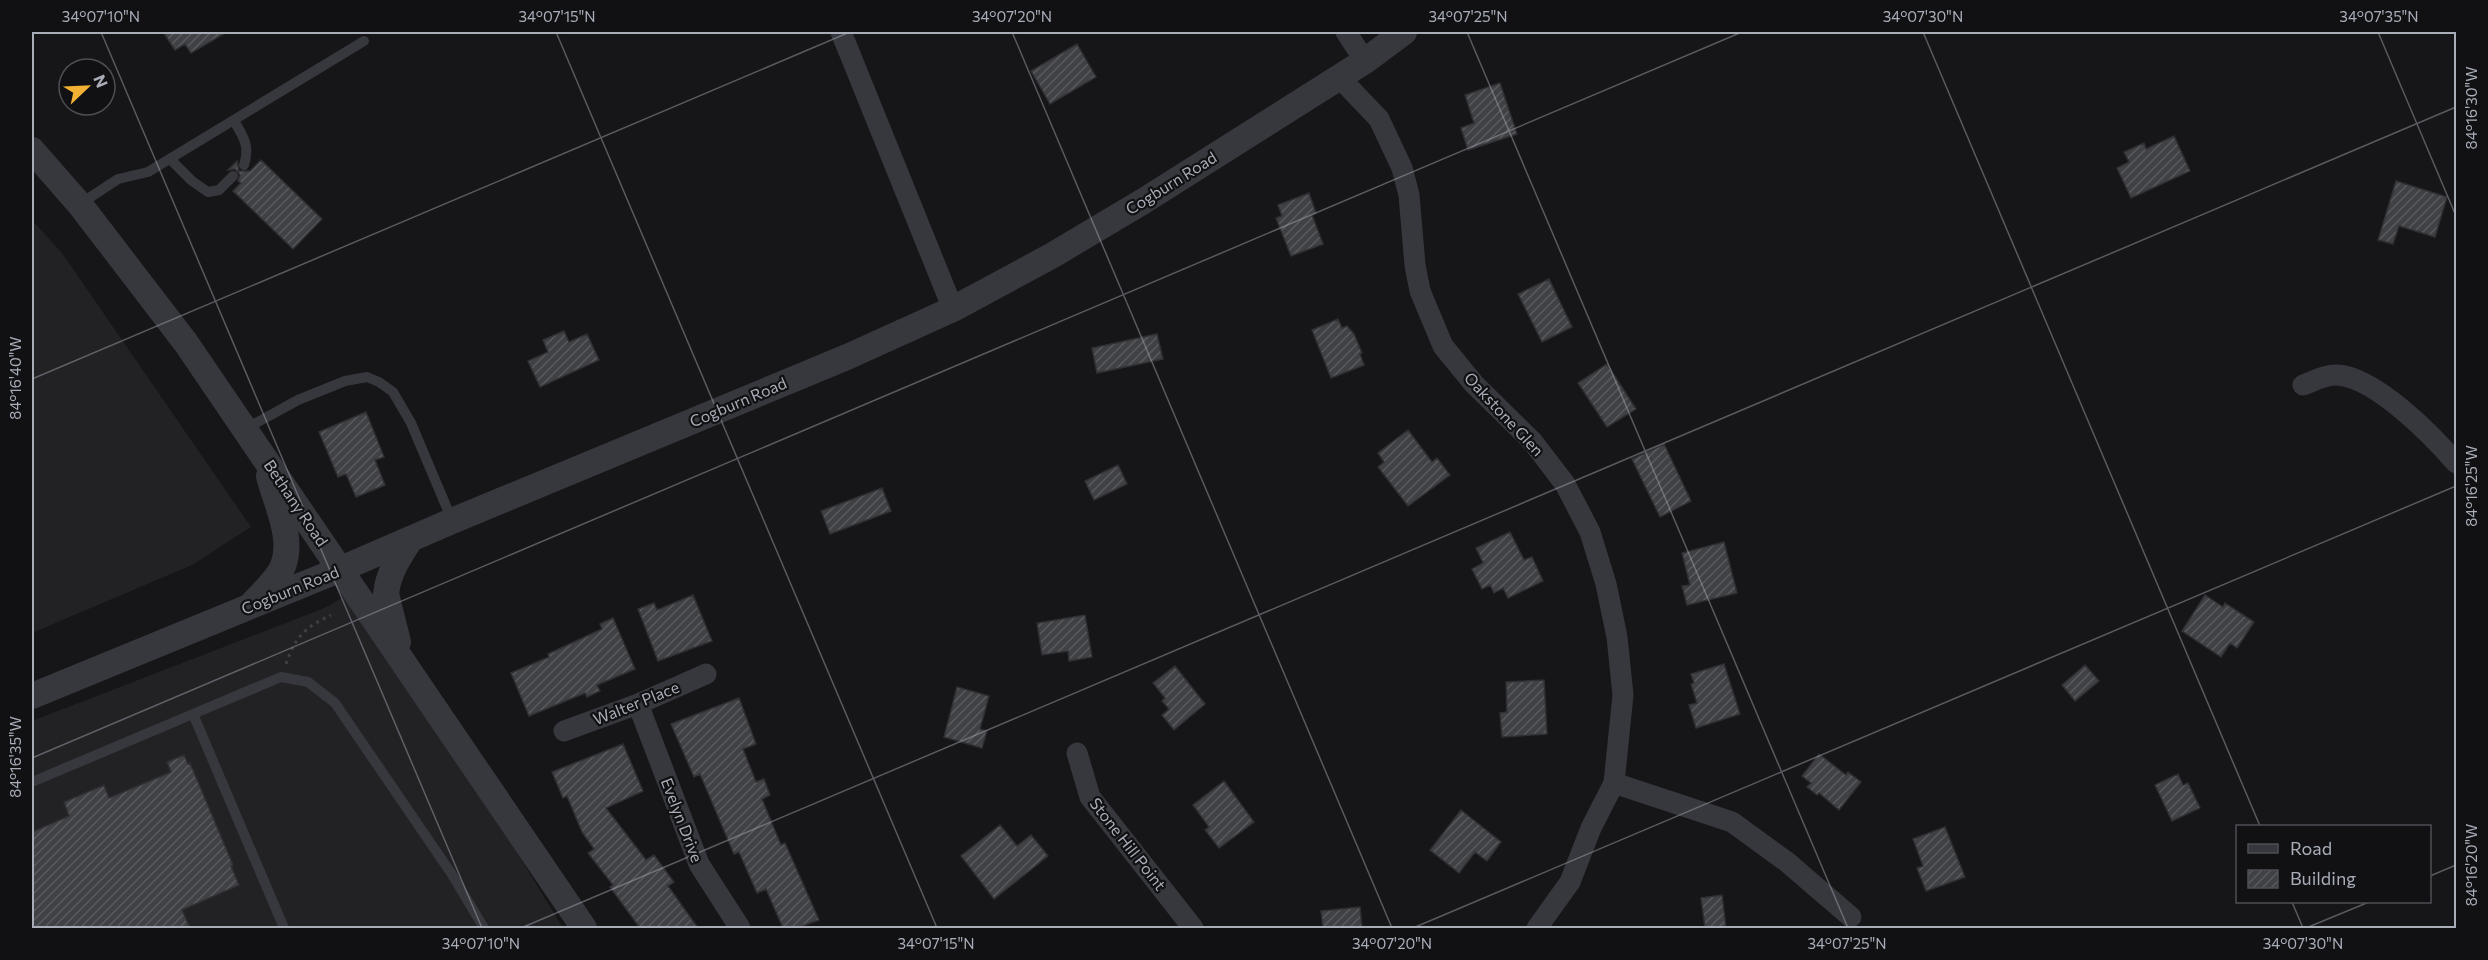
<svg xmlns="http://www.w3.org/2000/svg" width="2488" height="960" viewBox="0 0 2488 960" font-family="Commissioner,sans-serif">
  <defs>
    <pattern id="building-hatch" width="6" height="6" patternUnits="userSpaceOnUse" patternTransform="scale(1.5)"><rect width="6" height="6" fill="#404145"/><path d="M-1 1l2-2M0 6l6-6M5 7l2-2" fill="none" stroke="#595a5e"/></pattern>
  </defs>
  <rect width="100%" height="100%" fill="#161618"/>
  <path fill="#222225" d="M 32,220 L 62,253 L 251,527 L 192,565 L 32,633 Z
    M 357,590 L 563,928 L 32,928 L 32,721 L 322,609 Z"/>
  <path fill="url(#building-hatch)" stroke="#303034" stroke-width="1.5" d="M 163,32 L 227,32 L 191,53 L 185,44 L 175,50 Z
    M 1077,44 L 1096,77 L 1050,104 L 1031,71 Z
    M 1500,83 L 1517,134 L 1468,150 L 1461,128 L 1474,123 L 1465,95 Z
    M 2174,136 L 2190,171 L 2131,198 L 2117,168 L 2129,162 L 2124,152 L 2144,143 L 2146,149 Z
    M 261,160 L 322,219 L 293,249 L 233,191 L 241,183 L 238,181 L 240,175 L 235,169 L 228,170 L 237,161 L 239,171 L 250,171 Z
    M 2396,181 L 2447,197 L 2435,237 L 2399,226 L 2393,244 L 2378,240 Z
    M 1309,193 L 1316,213 L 1312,215 L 1323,244 L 1291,256 L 1276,218 L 1282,216 L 1278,205 Z
    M 1549,279 L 1572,327 L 1542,342 L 1518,294 Z
    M 1338,319 L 1342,328 L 1347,326 L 1354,334 L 1362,353 L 1360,354 L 1364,365 L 1331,378 L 1312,330 Z
    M 564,331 L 569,342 L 587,334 L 599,360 L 540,387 L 528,361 L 548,352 L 543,340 Z
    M 1157,334 L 1163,359 L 1097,373 L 1092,348 Z
    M 1607,364 L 1636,409 L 1607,427 L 1578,383 Z
    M 366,412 L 384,457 L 375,460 L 385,485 L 356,497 L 346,474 L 338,477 L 319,432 Z
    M 1408,430 L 1432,462 L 1437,458 L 1450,475 L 1408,506 L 1378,467 L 1384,462 L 1378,453 Z
    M 1664,444 L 1691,501 L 1660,517 L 1632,459 Z
    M 1118,465 L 1127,484 L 1094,500 L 1085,481 Z
    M 882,488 L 891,511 L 830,534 L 821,511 Z
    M 1510,532 L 1524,560 L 1532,557 L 1543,581 L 1508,598 L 1503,588 L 1494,593 L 1490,585 L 1482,589 L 1472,569 L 1483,563 L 1476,548 Z
    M 1724,542 L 1737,593 L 1687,605 L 1682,586 L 1690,585 L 1682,553 Z
    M 693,595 L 712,641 L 658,661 L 638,609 L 654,603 L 657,610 Z
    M 2205,595 L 2223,607 L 2225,603 L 2254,622 L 2237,648 L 2230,643 L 2221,657 L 2182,631 Z
    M 1085,615 L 1092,657 L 1069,661 L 1068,651 L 1042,655 L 1037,623 Z
    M 613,618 L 635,669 L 597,685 L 600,691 L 587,697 L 585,693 L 529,716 L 511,673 L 549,657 L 548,654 L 602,629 L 600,624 Z
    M 1724,664 L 1740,714 L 1696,728 L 1689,705 L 1697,703 L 1691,684 L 1694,683 L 1691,674 Z
    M 2085,665 L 2099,681 L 2075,701 L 2062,685 Z
    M 1175,666 L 1205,704 L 1174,730 L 1162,715 L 1169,709 L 1162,701 L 1165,698 L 1153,683 Z
    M 1544,680 L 1547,734 L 1502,737 L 1500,713 L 1507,712 L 1506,682 Z
    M 957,687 L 989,696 L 980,729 L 987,731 L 982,748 L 944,737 Z
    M 739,698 L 756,744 L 743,749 L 756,782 L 764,779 L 770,795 L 762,799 L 781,845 L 785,843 L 819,920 L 797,928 L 783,928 L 766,889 L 757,893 L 739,852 L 734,854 L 700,774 L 694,777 L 671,724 Z
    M 623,744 L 643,791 L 606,808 L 646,860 L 654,855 L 674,882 L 668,886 L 698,928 L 640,928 L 610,887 L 613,885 L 588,853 L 594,849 L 582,832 L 567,796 L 563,798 L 552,772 Z
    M 1819,754 L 1846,775 L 1848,772 L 1861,782 L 1839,810 L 1819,793 L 1817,795 L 1807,787 L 1811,783 L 1802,776 Z
    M 184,755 L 188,764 L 190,763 L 233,865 L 231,866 L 239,885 L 182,910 L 190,928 L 32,928 L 32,832 L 69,816 L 64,802 L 104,785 L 109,798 L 171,772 L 167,762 Z
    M 2178,774 L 2183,785 L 2188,783 L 2200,808 L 2172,821 L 2155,785 Z
    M 1224,781 L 1254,822 L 1219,848 L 1205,830 L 1209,827 L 1193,805 Z
    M 1461,810 L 1501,842 L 1487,861 L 1475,852 L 1459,873 L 1430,850 Z
    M 1000,825 L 1017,846 L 1031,835 L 1048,856 L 994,899 L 961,856 Z
    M 1945,827 L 1965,877 L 1926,891 L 1917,868 L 1923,866 L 1913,839 Z
    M 1722,895 L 1726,928 L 1705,928 L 1701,898 Z
    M 1360,907 L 1362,928 L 1323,928 L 1321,911 Z"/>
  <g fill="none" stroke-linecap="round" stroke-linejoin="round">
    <path stroke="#3d3f44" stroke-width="3" stroke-dasharray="3 4.5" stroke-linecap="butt" d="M 286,664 C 296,635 305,628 331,615"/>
    <path stroke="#37383d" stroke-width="10" d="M 234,121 C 244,137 250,147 244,165
      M 170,159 L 192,181 L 208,192 L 219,190 L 233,176
      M 80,204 L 118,179 L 148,172 L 364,41
      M 245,429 L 298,400 L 345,381 L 367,377 L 379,382 L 393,392 L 411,423 L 452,520
      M 32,782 L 193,714
      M 284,928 L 193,714 L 281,677 L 308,682 L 335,703 L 451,873 L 484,928"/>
    <path stroke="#37383d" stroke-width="21" d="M 841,32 L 953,309
      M 1346,32 L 1365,61
      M 1339,77 L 1379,119 L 1402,168 L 1409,195 L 1415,265 L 1420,291 L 1443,346 L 1474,384 L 1532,441 L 1565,484 L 1590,532 L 1606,584 L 1617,637 L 1623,695 L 1614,783 L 1591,828 L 1570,882 L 1537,928
      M 2303,385 C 2314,381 2326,374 2338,375 C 2376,378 2432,435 2456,463
      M 638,704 L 699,864 L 740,928
      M 564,731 L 638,704 L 706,674
      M 1077,753 L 1090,797 L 1193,928
      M 1614,783 L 1732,822 L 1787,862 L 1851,917"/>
    <path stroke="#37383d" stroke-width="26" d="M 32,150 L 81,206 L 186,343 L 584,928
      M 253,603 C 263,592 278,579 283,566 C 294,538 276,504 269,476
      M 398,642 L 386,594 C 388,573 399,557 410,540
      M 32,696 L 341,569 L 452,521 L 847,357 L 953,309 L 1053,255 L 1142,202 L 1365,61 L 1404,32"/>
  </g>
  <path fill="none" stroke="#a8adb8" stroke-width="1.5" stroke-opacity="0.45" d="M 101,32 L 482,928M 556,32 L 937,928M 1012,32 L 1392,928M 1467,32 L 1848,928M 1923,32 L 2260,826M 2378,32 L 2456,216M 32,379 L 850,32M 32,758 L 1742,32M 2430,876 L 2456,865M 2292,902 L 2303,928M 521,928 L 2456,107M 1413,928 L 2456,486M 2306,928 L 2369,902"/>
  <g text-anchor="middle" stroke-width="4.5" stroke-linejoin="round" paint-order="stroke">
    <g font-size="16" fill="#a8adb8" stroke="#111113">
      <text transform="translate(1171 183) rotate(-32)" y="6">Cogburn Road</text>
      <text transform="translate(738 402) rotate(-23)" y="6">Cogburn Road</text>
      <text transform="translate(1504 414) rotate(47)" y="6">Oakstone Glen</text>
      <text transform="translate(296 503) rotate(56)" y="6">Bethany Road</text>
      <text transform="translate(290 590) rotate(-22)" y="6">Cogburn Road</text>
      <text transform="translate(636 703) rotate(-22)" y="6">Walter Place</text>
      <text transform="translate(682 820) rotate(69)" y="6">Evelyn Drive</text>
      <text transform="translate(1128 844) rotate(52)" y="6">Stone Hill Point</text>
    </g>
  </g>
  <rect width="2488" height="960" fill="none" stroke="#111113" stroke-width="66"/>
  <rect x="2236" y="825" width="195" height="78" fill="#111113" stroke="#4d4f55" stroke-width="1.5"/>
  <rect x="2248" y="844" width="30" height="9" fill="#37383d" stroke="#4d4f55" stroke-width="1.5"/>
  <text x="2290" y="855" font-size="18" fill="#a8adb8">Road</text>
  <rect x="2248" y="870" width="30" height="18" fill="url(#building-hatch)" stroke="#4d4f55" stroke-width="1.5"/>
  <text x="2290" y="885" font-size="18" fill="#a8adb8">Building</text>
  <g transform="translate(87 87) rotate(67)"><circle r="28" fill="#111113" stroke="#4d4f55" stroke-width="1.5"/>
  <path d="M0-4.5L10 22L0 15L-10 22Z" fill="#f2b134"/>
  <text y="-9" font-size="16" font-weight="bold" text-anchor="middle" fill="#a8adb8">N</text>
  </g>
  <rect x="33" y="33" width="2422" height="894" fill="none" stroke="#a8adb8" stroke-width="2"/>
  <g font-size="15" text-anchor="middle" fill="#a8adb8">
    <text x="101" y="22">34°07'10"N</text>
    <text x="557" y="22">34°07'15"N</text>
    <text x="1012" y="22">34°07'20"N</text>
    <text x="1468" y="22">34°07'25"N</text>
    <text x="1923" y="22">34°07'30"N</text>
    <text x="2379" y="22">34°07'35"N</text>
    <text transform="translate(2472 108) rotate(-90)" y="5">84°16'30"W</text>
    <text transform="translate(16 378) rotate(-90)" y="5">84°16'40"W</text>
    <text transform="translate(2472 486) rotate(-90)" y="5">84°16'25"W</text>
    <text transform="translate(16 757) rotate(-90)" y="5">84°16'35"W</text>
    <text transform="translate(2472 865) rotate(-90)" y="5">84°16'20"W</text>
    <text x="481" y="949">34°07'10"N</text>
    <text x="936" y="949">34°07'15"N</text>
    <text x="1392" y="949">34°07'20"N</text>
    <text x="1847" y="949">34°07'25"N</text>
    <text x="2303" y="949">34°07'30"N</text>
  </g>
</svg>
